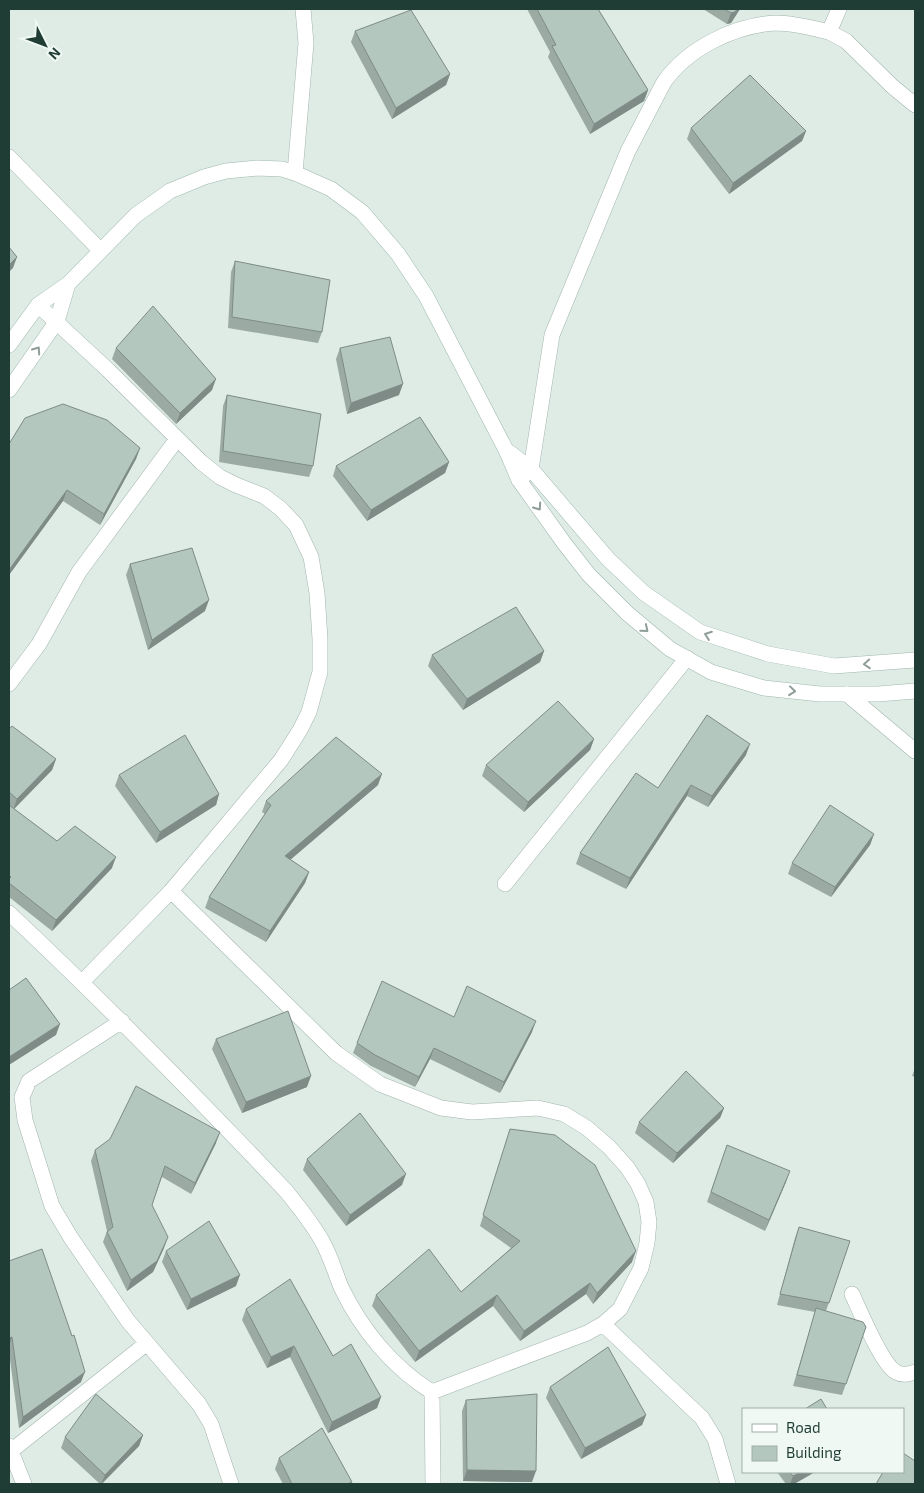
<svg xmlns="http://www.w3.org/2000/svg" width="924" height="1493" viewBox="0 0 924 1493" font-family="'Exo 2',sans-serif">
  <rect width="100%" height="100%" fill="#dfece6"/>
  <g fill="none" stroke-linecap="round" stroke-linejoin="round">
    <g stroke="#a2b4ad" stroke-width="16">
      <path id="street" d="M 829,32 L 846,41 L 893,87 L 915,105
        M 9,157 L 100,250
        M 295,173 L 306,43 L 303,9
        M 38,305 L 108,370 L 201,462 L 220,477 L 236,485 L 264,496 L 281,509 L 296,525 L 311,557 L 317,593 L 320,639 L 320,672 L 309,712 L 300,730 L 281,760 L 171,891
        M 519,480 L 531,469 L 552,335 L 628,151 L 664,82 C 688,48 735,25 776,23 C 794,23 812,28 829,32 L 839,9
        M 9,684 L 39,644 L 79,572 L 177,439
        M 847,694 L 915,751
        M 505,884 L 687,658
        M 9,913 C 105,1003 196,1096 286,1191 C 299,1207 312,1223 322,1241 C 330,1255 335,1272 341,1287 C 361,1329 392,1367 432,1392
        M 82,982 L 171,891 L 336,1053 L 380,1084 L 441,1108 L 472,1112 L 538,1108 L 564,1114 L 587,1128 L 609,1147 L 627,1167 L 638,1184 L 646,1202 L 649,1222 L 647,1243 L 641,1268 L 620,1309 L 603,1324 L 587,1333 L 432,1392
        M 122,1021 L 29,1081 L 22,1097 L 25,1120 L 52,1206 L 71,1238 L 128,1321 L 199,1404 L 211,1424 L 231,1484
        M 852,1294 C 860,1311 882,1365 896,1372 C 903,1376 909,1374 915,1372
        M 603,1324 L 702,1418 L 715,1439 L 728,1484
        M 432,1392 L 433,1484
        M 9,1446 L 24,1484
        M 11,1451 L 147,1343"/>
    </g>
    <g stroke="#9db8ae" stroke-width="16">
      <path id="secondary" d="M 9,345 L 38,305 L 68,284 L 136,215 L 170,191 L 204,177 L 226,171 L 257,168 L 282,169 L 295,173 L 331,189 L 362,212 L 398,254 L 426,296 L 506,450 L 519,480 L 564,543 L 589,575 L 627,613 L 670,649 L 711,672 L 764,688 L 820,694 L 878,694 L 915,691
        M 9,390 L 57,321 L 68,284
        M 509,452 L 531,469 L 608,559 L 644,593 L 700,632 L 768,654 L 834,666 L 915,660"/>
    </g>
    <use href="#street" stroke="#fff" stroke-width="15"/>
    <use href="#secondary" stroke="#fff" stroke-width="15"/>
  </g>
  <path fill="#9baba4" d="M 527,9 L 598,9 L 648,90 L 644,101 L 590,134 L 548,57 L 550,52 Z
    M 703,9 L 740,9 L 731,23 L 727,24 Z
    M 355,31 L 450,74 L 446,85 L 392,119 L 351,42 Z
    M 691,128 L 806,131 L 802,141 L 729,194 L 687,139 Z
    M 235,261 L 322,332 L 318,343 L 228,328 L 231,272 Z
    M 116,348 L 212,390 L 176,424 L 112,359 Z
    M 340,348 L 399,395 L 347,414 L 336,359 Z
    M 227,395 L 313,466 L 309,477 L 219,462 L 223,406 Z
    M 9,444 L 140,448 L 136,459 L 100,525 L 63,501 L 9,575 Z
    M 449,462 L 445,473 L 367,521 L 333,476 L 336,466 Z
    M 130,564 L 205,611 L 148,650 L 126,575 Z
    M 544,651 L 540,662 L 463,710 L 428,666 L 432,655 Z
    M 9,729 L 56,759 L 52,770 L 14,809 L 57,841 L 112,868 L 52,931 L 9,897 Z
    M 594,739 L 590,750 L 524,812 L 482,776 L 486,765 Z
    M 746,755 L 708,807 L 687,796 L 626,889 L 576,864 L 580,853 L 658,788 Z
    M 119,775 L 219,794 L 216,805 L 156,843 L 115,786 Z
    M 378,785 L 290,859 L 309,872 L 305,883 L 266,942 L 205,908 L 209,897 L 265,814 L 262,812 L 266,801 Z
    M 874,834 L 870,845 L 831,897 L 788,874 L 792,863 Z
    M 454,1017 L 532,1032 L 500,1093 L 430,1059 L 415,1087 L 371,1066 L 353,1053 L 357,1043 Z
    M 216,1039 L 307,1087 L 242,1113 L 212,1049 Z
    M 915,1068 L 915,1077 L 912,1076 Z
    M 724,1108 L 720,1118 L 673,1163 L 635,1133 L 639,1122 Z
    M 510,1129 L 632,1262 L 593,1304 L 586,1294 L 520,1341 L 493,1306 L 415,1362 L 372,1306 L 376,1295 L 461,1292 L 511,1248 L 480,1226 Z
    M 216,1143 L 191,1194 L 162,1177 L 152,1205 L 164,1248 L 153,1272 L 127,1291 L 103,1242 L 107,1231 L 91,1161 L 95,1150 Z
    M 727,1145 L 786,1182 L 765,1231 L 707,1202 Z
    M 307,1159 L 402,1185 L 346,1226 L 303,1170 Z
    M 799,1227 L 850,1241 L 826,1311 L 866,1327 L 842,1395 L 793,1386 L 815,1312 L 777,1305 L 795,1238 Z
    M 166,1251 L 236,1286 L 187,1310 L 162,1262 Z
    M 9,1261 L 81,1382 L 19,1428 L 9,1352 Z
    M 246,1309 L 333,1356 L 381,1397 L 377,1408 L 328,1433 L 290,1357 L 267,1368 L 242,1320 Z
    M 550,1387 L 646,1415 L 642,1425 L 581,1459 L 546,1398 Z
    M 466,1400 L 532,1482 L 463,1481 L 462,1411 Z
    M 143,1435 L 139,1446 L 102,1484 L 100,1484 L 61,1448 L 65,1437 Z
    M 279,1458 L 351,1484 L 283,1484 L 275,1469 Z
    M 777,1472 L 815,1472 L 794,1484 L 786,1484 Z"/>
  <path fill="#7e8b86" d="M 737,9 L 740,9 L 731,23 L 727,24 L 731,13 Z
    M 450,74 L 446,85 L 392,119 L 396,108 Z
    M 648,90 L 644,101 L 590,134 L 594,124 Z
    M 806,131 L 802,141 L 729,194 L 733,183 Z
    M 17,257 L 13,268 L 9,272 L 9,265 Z
    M 216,379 L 212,390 L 176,424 L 180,413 Z
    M 403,384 L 399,395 L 347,414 L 351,403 Z
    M 140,448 L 136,459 L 100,525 L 104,514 Z
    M 449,462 L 445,473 L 367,521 L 371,510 Z
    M 67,490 L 63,501 L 9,575 L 9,570 Z
    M 209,600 L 205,611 L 148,650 L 152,640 Z
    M 544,651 L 540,662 L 463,710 L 467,699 Z
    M 594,739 L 590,750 L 524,812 L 528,802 Z
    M 750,744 L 746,755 L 708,807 L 712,796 Z
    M 56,759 L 52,770 L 13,810 L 17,799 Z
    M 382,774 L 378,785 L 282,867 L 285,856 Z
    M 691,785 L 687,796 L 626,889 L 630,878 Z
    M 219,794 L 216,805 L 156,843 L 160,832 Z
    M 874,834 L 870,845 L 831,897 L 835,887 Z
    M 116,857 L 112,868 L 52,931 L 56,920 Z
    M 309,872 L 305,883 L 266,942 L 270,931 Z
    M 536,1021 L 532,1032 L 500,1093 L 504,1082 Z
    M 60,1024 L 56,1035 L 9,1065 L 9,1057 Z
    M 434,1048 L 430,1059 L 415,1087 L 419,1077 Z
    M 311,1076 L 307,1087 L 242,1113 L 246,1102 Z
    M 724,1108 L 720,1118 L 673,1163 L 677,1153 Z
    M 220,1132 L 216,1143 L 191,1194 L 195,1183 Z
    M 790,1171 L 786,1182 L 765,1231 L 769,1220 Z
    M 406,1174 L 402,1185 L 346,1226 L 350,1215 Z
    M 168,1237 L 164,1248 L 153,1272 L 127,1291 L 131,1280 Z
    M 636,1251 L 632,1262 L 593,1304 L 597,1293 Z
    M 240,1275 L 236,1286 L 187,1310 L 191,1299 Z
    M 590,1283 L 586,1294 L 520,1341 L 524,1331 Z
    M 497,1295 L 493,1306 L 415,1362 L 419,1351 Z
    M 12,1337 L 9,1346 L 9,1338 Z
    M 294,1346 L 290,1357 L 267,1368 L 271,1357 Z
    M 85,1372 L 81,1382 L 19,1428 L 23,1417 Z
    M 381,1397 L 377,1408 L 328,1433 L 332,1422 Z
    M 646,1415 L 642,1425 L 581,1459 L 585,1448 Z
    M 143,1435 L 139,1446 L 101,1484 L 105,1475 Z
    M 467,1470 L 536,1471 L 532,1482 L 463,1481 Z
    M 801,1472 L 815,1472 L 794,1484 L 790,1484 L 793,1476 Z"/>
  <path fill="#b4c7bf" stroke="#7e8b86" d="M 537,9 L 598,9 L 648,90 L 594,124 L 552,46 L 556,45 Z
    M 724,9 L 737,9 L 735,12 L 731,13 Z
    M 411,10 L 450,74 L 396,108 L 355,31 Z
    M 750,75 L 806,131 L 733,183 L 691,128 Z
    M 9,247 L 17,257 L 9,265 Z
    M 235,261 L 330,280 L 322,332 L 232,317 Z
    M 153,306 L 216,379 L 180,413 L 116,348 Z
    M 390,337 L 403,384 L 351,403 L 340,348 Z
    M 227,395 L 321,414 L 313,466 L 223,451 Z
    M 63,404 L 107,420 L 140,448 L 104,514 L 67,490 L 9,570 L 9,444 L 25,418 Z
    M 420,417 L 449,462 L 371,510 L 336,466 Z
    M 192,548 L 209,600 L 152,640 L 130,564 Z
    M 516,607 L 544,651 L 467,699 L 432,655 Z
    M 558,701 L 594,739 L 528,802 L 486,765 Z
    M 707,715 L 750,744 L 712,796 L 691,785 L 630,878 L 580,853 L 636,773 L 658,788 Z
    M 12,726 L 56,759 L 17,799 L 9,792 L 9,729 Z
    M 185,735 L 219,794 L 160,832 L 119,775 Z
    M 336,737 L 382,774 L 285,856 L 309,872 L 270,931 L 209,897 L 271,805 L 266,801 Z
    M 9,805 L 57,841 L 75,826 L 116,857 L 56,920 L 9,883 L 9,879 L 11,877 L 9,875 Z
    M 830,805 L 874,834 L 835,887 L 792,863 Z
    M 26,978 L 60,1024 L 9,1057 L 9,990 Z
    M 382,981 L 454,1017 L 467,986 L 536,1021 L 504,1082 L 434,1048 L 419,1077 L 375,1055 L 357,1043 Z
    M 288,1011 L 311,1076 L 246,1102 L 216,1039 Z
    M 686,1071 L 724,1108 L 677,1153 L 639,1122 Z
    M 136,1086 L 220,1132 L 195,1183 L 165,1166 L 152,1205 L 168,1237 L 157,1261 L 131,1280 L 107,1232 L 113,1227 L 95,1150 L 110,1139 Z
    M 360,1113 L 406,1174 L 350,1215 L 307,1159 Z
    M 510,1129 L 555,1135 L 595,1165 L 636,1251 L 597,1293 L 590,1283 L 524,1331 L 497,1295 L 419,1351 L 376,1295 L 429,1249 L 461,1292 L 520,1241 L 483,1215 Z
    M 727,1145 L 790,1171 L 769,1220 L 711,1192 Z
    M 209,1221 L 240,1275 L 191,1299 L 166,1251 Z
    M 799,1227 L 850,1241 L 829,1303 L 780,1294 Z
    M 42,1249 L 72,1336 L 74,1335 L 85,1372 L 23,1417 L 12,1337 L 9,1338 L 9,1261 Z
    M 290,1279 L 333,1356 L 351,1344 L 381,1397 L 332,1422 L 294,1346 L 271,1357 L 246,1309 Z
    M 816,1308 L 863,1322 L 866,1327 L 846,1384 L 797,1375 Z
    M 608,1347 L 646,1415 L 585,1448 L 550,1387 Z
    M 96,1394 L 143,1435 L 105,1475 L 65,1437 Z
    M 537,1394 L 536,1471 L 467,1470 L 466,1400 Z
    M 821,1399 L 827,1409 L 805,1409 Z
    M 322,1428 L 352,1482 L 347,1484 L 292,1484 L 279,1458 Z
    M 903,1453 L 915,1461 L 915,1484 L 876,1484 L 883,1472 L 903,1472 Z
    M 789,1472 L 801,1472 L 793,1476 Z"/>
  <defs><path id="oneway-chevron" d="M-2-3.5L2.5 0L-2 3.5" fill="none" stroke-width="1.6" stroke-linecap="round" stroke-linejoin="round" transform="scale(1.25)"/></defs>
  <g stroke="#8f9e9a">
    <use href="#oneway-chevron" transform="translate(37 350) rotate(-55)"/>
    <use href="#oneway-chevron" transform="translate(538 507) rotate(55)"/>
    <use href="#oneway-chevron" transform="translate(645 629) rotate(40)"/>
    <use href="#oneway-chevron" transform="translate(708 635) rotate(-160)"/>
    <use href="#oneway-chevron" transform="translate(867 664) rotate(176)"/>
    <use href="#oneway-chevron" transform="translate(792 691) rotate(6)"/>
  </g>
  <rect width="924" height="1493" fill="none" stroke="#1f3d34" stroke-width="20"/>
  <rect x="742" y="1408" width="162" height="65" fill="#f0f8f4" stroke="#9cada7"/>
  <rect x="752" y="1424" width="25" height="8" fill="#ffffff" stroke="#9cada7"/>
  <text x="786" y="1433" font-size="15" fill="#1f3d34">Road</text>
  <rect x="752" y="1446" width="25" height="15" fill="#b4c7bf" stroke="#9cada7"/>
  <text x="786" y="1458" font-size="15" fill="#1f3d34">Building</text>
  <g transform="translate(45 45) rotate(132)" stroke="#f0f8f4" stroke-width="4" paint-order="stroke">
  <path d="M0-4L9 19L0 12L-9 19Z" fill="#1f3d34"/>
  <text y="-8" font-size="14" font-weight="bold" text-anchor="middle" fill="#1f3d34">N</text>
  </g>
</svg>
